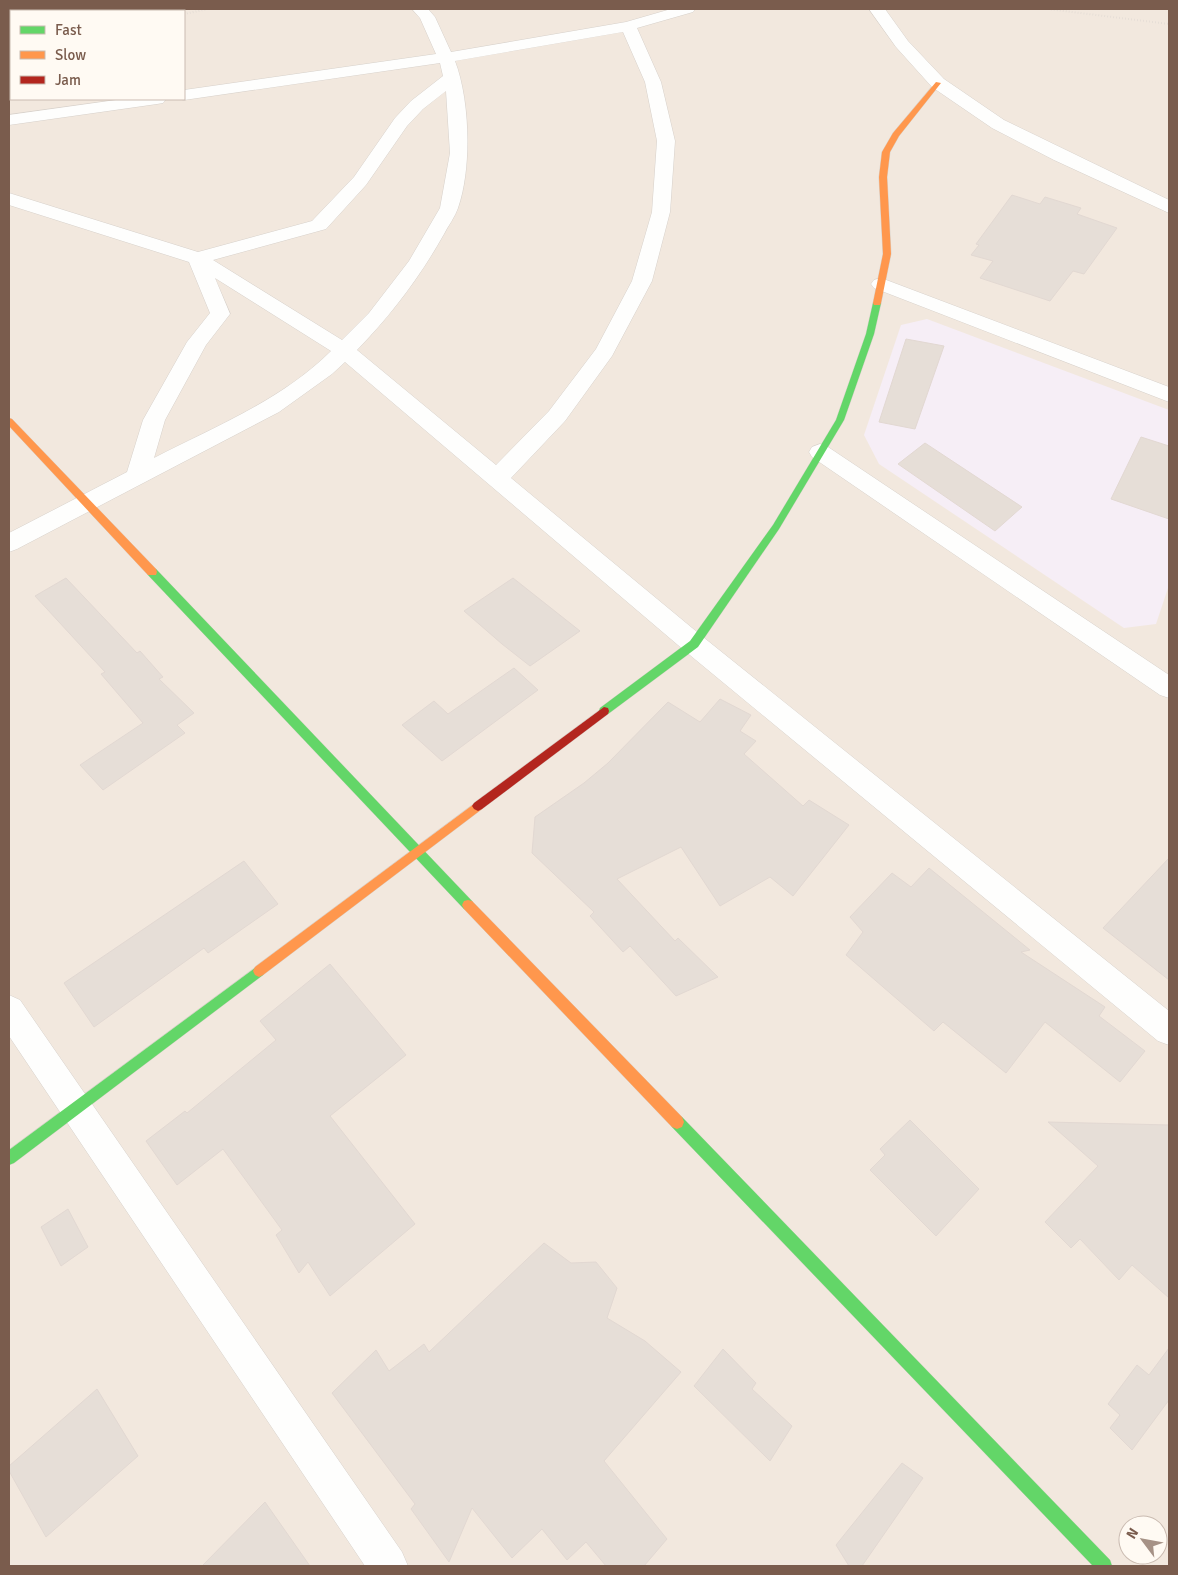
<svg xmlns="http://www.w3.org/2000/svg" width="1178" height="1575" viewBox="0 0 1178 1575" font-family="Signika,sans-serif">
  <rect width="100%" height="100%" fill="#f9f5f0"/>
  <path fill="#f2e8de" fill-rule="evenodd" d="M 9,9 L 1169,9 L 1169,1566 L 9,1566 ZM 11,11 L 184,11 L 184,99 L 11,99 ZM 1128,1525 L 1158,1525 L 1158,1555 L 1128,1555 Z"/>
  <path fill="#f6eef6" d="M 927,319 L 1169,410 L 1169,585 L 1156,624 L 1124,628 L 879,464 L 864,435 L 901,325 Z"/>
  <path fill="#e6ded7" stroke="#e2d8d2" d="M 1012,195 L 1040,204 L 1045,197 L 1081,208 L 1077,214 L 1117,228 L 1084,274 L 1073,271 L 1050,301 L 980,278 L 993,261 L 971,255 L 979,245 L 976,244 Z
    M 906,339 L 944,346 L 915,429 L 879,422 Z
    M 1141,437 L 1169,446 L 1169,519 L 1111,499 Z
    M 925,443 L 1022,507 L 995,531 L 898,464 Z
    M 66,578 L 137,653 L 140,651 L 163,677 L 159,679 L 194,713 L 177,725 L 185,733 L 103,790 L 80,765 L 143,723 L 101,674 L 105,672 L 35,596 Z
    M 513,578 L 580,631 L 530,666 L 502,644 L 464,611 Z
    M 514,668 L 538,690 L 442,761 L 402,725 L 434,701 L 448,714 Z
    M 720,699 L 751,715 L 740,731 L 756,741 L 744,754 L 803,806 L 809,800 L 849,825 L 793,896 L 770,877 L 720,906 L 681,847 L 617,879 L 675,941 L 678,938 L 718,977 L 676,996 L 630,946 L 623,952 L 590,916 L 594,912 L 532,853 L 535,817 L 584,783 L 608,763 L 668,702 L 700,722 Z
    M 1169,858 L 1169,980 L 1103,928 Z
    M 244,861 L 278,904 L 208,953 L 204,948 L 94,1027 L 64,983 Z
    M 929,868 L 1030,950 L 1021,952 L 1105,1007 L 1099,1016 L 1145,1051 L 1120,1082 L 1045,1022 L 1006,1073 L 943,1022 L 934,1031 L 846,955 L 863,932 L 850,917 L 892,873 L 911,887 Z
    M 330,964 L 406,1055 L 330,1116 L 415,1224 L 330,1296 L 308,1262 L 299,1273 L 276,1235 L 282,1230 L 223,1149 L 177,1185 L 146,1141 L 185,1111 L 187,1113 L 276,1040 L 260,1021 Z
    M 910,1120 L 979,1189 L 936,1236 L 870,1170 L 885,1155 L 880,1149 Z
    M 1048,1122 L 1169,1125 L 1169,1298 L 1132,1265 L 1119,1280 L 1080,1239 L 1071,1248 L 1045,1222 L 1098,1166 Z
    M 68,1209 L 88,1247 L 61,1266 L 41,1227 Z
    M 544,1243 L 571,1263 L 596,1262 L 617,1288 L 607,1318 L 645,1341 L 681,1372 L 604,1461 L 667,1539 L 644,1566 L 606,1566 L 586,1542 L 567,1560 L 542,1529 L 512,1558 L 472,1508 L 449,1562 L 411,1509 L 415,1504 L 332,1393 L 376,1350 L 389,1371 L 424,1344 L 429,1352 Z
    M 1169,1348 L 1169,1400 L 1132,1450 L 1110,1428 L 1120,1415 L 1108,1404 L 1137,1365 L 1149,1375 Z
    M 723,1349 L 756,1383 L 752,1389 L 792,1426 L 770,1461 L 694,1386 Z
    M 97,1389 L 138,1456 L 46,1537 L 9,1471 L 9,1466 Z
    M 902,1463 L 923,1478 L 862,1566 L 849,1566 L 836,1545 Z
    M 265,1502 L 310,1566 L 202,1566 Z"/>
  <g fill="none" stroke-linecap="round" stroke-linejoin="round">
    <g stroke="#d7d1cb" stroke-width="1">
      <path id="street" d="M 412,9 L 428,9 L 435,17 L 451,52 L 626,22 L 671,9 L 695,9 L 693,12 L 637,28 L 661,82 L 675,141 L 670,212 L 652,281 L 612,356 L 565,421 L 511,478 L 703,637 L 1169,1011 L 1169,1045 L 1158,1041 L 685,651 L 345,362 L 332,374 L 279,412 L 17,549 L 9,552 L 9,533 L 127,472 L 143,420 L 187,342 L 210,313 L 189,262 L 9,205 L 9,193 L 198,252 L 312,221 L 354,177 L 395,118 L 411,101 L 443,76 L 440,63 L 184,100 L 179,99 L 184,99 L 184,90 L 436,54 L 420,18 ZM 623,32 L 645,82 L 657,141 L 652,212 L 632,281 L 596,349 L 549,411 L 496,465 L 357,350 C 391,315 420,277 444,234 C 448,226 455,217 458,208 C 472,168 470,100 455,61 ZM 446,91 L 450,153 L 440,208 L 409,261 L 369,313 L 342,340 L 213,260 L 326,229 L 366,185 L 407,126 L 423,109 ZM 215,278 L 331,351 C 282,400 214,427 154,458 L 165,420 L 206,345 L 230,314 Z
        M 869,9 L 885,9 L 908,41 L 944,79 L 1004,120 L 1169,200 L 1169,213 L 1054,160 L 992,128 L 932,87 L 896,47 Z
        M 123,99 L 166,99 L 163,103 L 157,104 L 9,125 L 9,115 Z
        M 881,278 L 1169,387 L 1169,402 L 874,288 L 871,284 L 874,280 Z
        M 820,444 L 828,447 L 1169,675 L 1169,698 L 1160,695 L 812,457 L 809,452 L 812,447 Z
        M 9,995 L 20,1000 L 402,1552 L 408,1566 L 365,1566 L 9,1036 Z"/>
    </g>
    <g stroke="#d9d2cb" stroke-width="1">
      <path id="fast" d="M 877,300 L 881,303 L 874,334 L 844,420 L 779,529 L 698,647 L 608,714 L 600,714 L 599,711 L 600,708 L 690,641 L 773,525 L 836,420 L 866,334 L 873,303 Z
        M 152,568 L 156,569 L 472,901 L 474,905 L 472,909 L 468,910 L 464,909 L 148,575 L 147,572 Z
        M 259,965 L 263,967 L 265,971 L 263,975 L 14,1163 L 9,1165 L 9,1150 Z
        M 677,1115 L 682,1117 L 1110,1560 L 1112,1566 L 1093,1566 L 672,1127 L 670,1122 L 672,1117 Z"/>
    </g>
    <g stroke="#d9d2cb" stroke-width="1">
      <path id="slow" d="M 936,82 L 941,83 L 899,136 L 890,152 L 887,177 L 891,254 L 881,303 L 880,305 L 874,305 L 873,303 L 883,254 L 879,177 L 882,152 L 893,133 Z
        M 9,418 L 12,419 L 156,569 L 157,572 L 156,575 L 148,575 L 9,426 Z
        M 478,801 L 482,803 L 484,806 L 482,809 L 263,975 L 259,977 L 255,975 L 253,971 L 255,967 Z
        M 468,900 L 472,901 L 682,1117 L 684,1122 L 682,1127 L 677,1129 L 672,1127 L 464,909 L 462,905 L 464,901 Z"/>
    </g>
    <g stroke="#d9d2cb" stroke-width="1">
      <path id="jam" d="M 604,707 L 608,708 L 609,711 L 608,714 L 482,809 L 478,811 L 474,809 L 472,806 L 474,803 Z"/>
    </g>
    <path stroke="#dcd5d0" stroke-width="2" stroke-dasharray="0.5 2.5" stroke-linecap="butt" d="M 170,9 L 170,11
      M 1048,9 L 1169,24
      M 184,14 L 208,9
      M 9,16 L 11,16"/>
    <use href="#street" fill="#fefefd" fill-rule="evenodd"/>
    <use href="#fast" fill="#63d668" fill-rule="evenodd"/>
    <use href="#slow" fill="#ff974d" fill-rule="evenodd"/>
    <use href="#jam" fill="#b3261e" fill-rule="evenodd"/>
  </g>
  <rect width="1178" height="1575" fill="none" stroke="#7a5c4d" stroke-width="20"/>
  <rect x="10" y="10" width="175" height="90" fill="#fffaf3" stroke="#cabbb1"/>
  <rect x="20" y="26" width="25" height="8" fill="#63d668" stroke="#cabbb1"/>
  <text x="55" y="35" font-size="15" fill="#7a5c4d">Fast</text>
  <rect x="20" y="51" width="25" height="8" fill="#ff974d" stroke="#cabbb1"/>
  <text x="55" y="60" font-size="15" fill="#7a5c4d">Slow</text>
  <rect x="20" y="76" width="25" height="8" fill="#b3261e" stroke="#cabbb1"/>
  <text x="55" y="85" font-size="15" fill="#7a5c4d">Jam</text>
  <g transform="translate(1143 1540) rotate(302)"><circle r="24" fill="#fffaf3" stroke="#cabbb1"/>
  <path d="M0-4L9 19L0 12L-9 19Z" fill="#a69286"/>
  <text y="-8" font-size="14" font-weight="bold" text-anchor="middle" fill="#7a5c4d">N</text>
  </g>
</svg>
